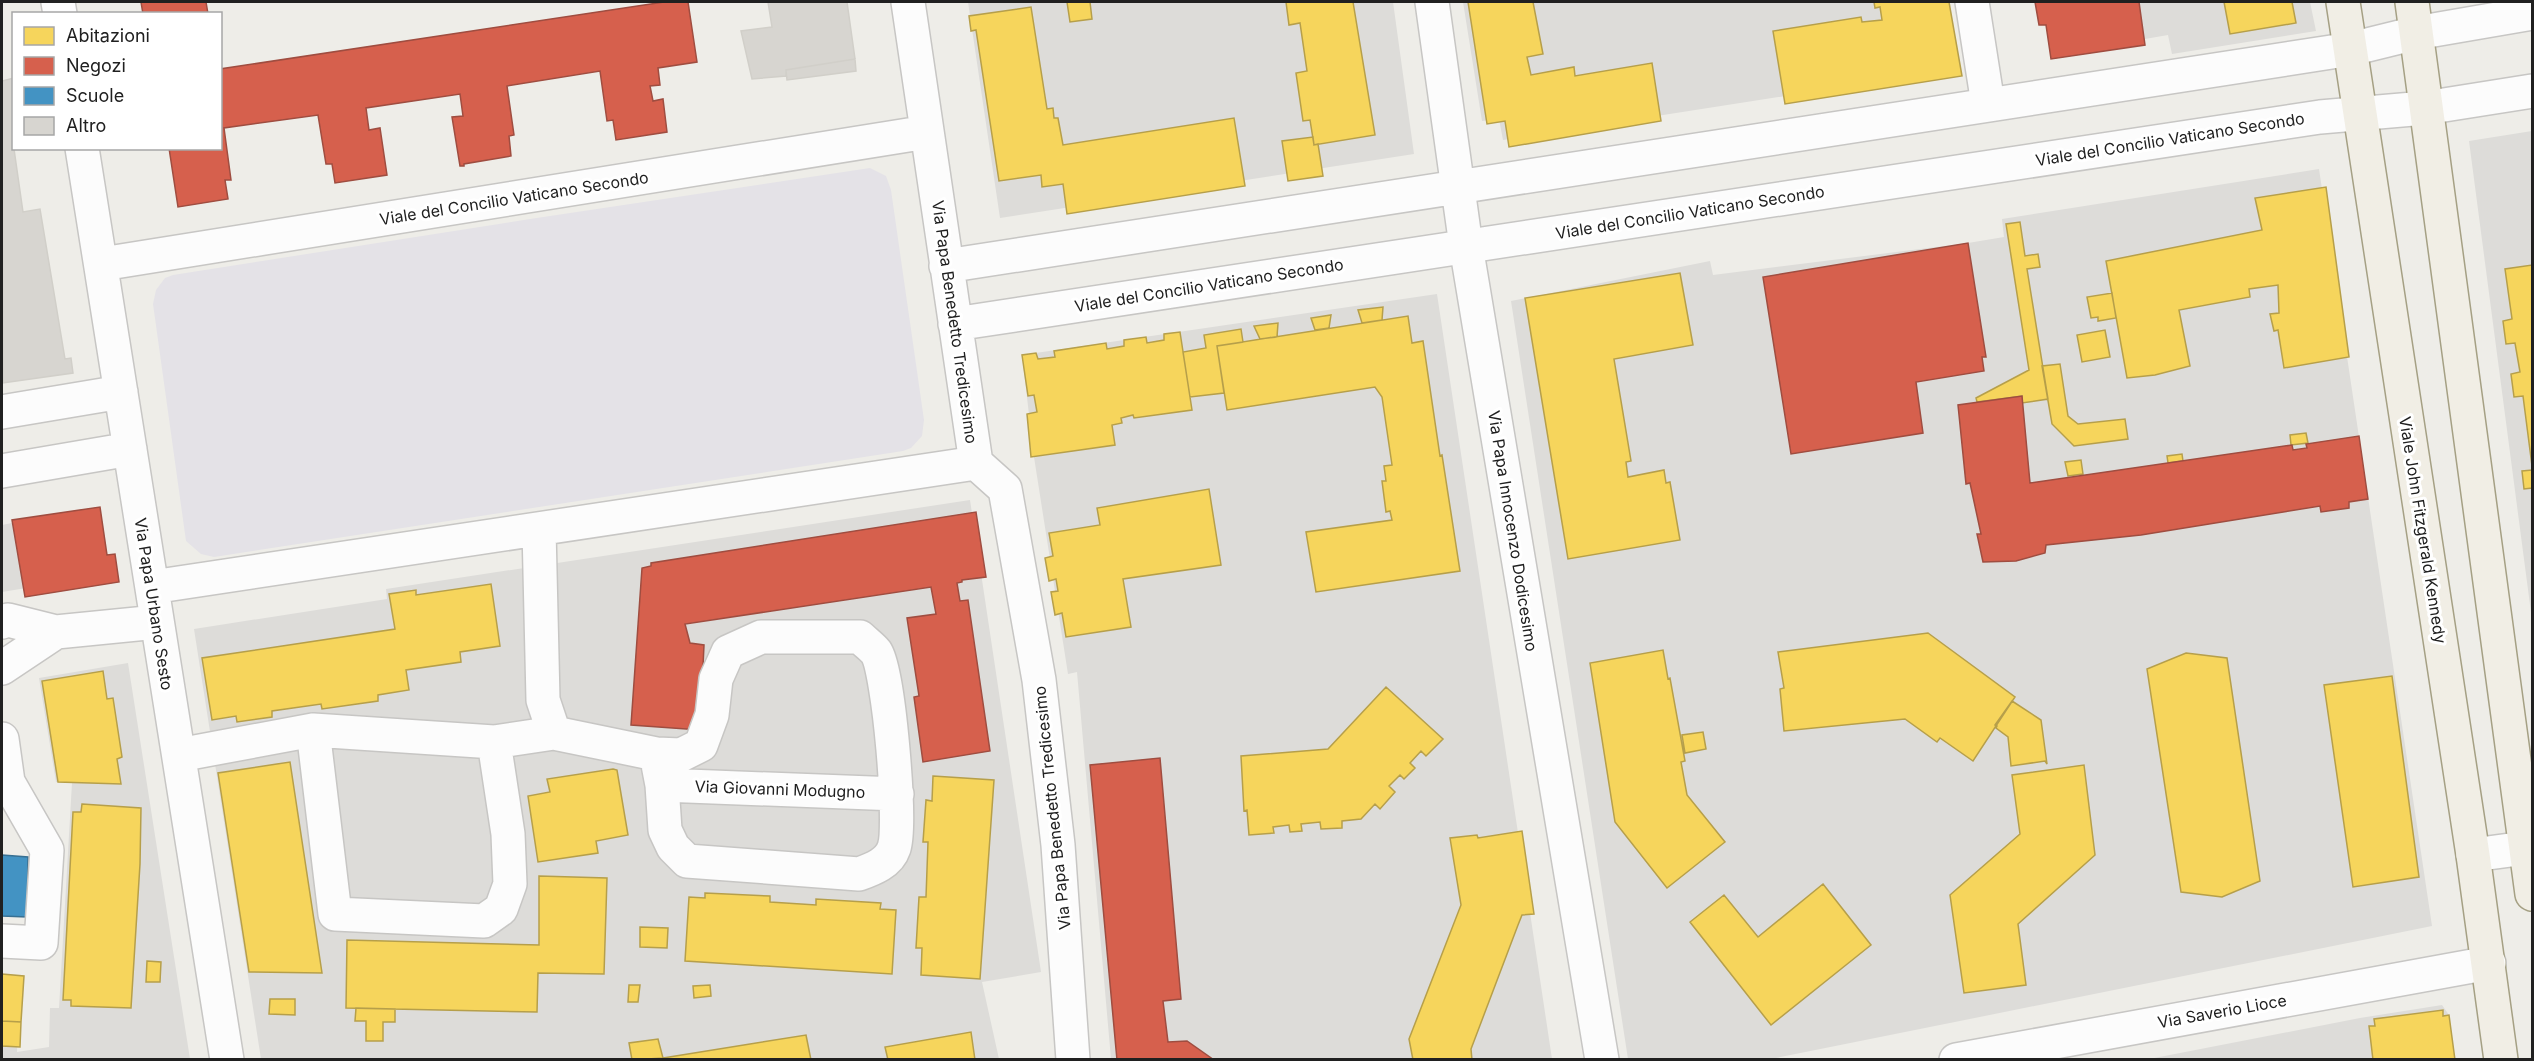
<svg xmlns="http://www.w3.org/2000/svg" width="2534" height="1061" viewBox="0 0 2534 1061" font-family="Inter,sans-serif">
  <rect width="100%" height="100%" fill="#eeede8"/>
  <path fill="#dddcd9" d="M 968,2 L 1393,2 L 1414,154 L 1000,218 Z
    M 1463,2 L 1942,2 L 1952,70 L 1503,140 L 1499,119 L 1482,121 Z
    M 2042,2 L 2310,2 L 2316,31 L 2172,54 L 2168,35 L 2145,39 L 2145,45 L 2051,59 Z
    M 2532,131 L 2532,620 L 2469,141 Z
    M 2319,169 L 2432,926 L 1771,1059 L 1628,1059 L 1511,301 L 1710,261 L 1713,275 L 1968,243 L 2004,237 L 2002,219 Z
    M 1437,294 L 1552,1059 L 1111,1059 L 1077,672 L 1068,674 L 1034,457 L 1022,355 Z
    M 970,500 L 1041,972 L 982,982 L 999,1059 L 261,1059 L 194,629 L 387,599 L 386,589 Z
    M 100,507 L 111,574 L 2,592 L 2,525 L 12,523 L 12,520 Z
    M 128,663 L 190,1059 L 2,1059 L 2,974 L 20,976 L 17,1052 L 49,1047 L 50,1008 L 59,1008 L 72,783 L 56,782 L 39,678 Z
    M 2442,1005 L 2449,1015 L 2455,1059 L 2144,1060 L 2360,1018 Z"/>
  <path fill="#e4e2e7" d="M 870,168 L 886,176 L 891,190 L 924,420 L 922,436 L 911,448 L 903,451 L 214,557 L 201,554 L 186,541 L 153,304 L 156,290 L 165,278 L 173,275 L 530,219 Z"/>
  <path fill="#f6d55c" stroke="#b69f4a" stroke-width="1.5" d="M 1067,2 L 1090,2 L 1092,19 L 1070,22 Z
    M 1286,2 L 1353,2 L 1375,135 L 1314,145 L 1310,120 L 1303,121 L 1296,73 L 1307,71 L 1300,23 L 1289,25 Z
    M 1468,2 L 1533,2 L 1543,54 L 1527,57 L 1531,75 L 1574,67 L 1575,76 L 1652,63 L 1661,121 L 1509,147 L 1505,121 L 1487,124 Z
    M 1874,2 L 1949,2 L 1962,76 L 1785,104 L 1773,31 L 1861,17 L 1862,22 L 1882,20 L 1880,7 L 1875,8 Z
    M 2224,2 L 2292,2 L 2296,23 L 2230,34 Z
    M 1031,7 L 1047,109 L 1053,108 L 1054,118 L 1058,118 L 1063,145 L 1234,118 L 1245,186 L 1067,214 L 1063,184 L 1042,187 L 1041,175 L 999,181 L 976,30 L 971,31 L 969,16 Z
    M 1313,137 L 1314,145 L 1318,144 L 1323,176 L 1288,181 L 1282,141 Z
    M 2326,187 L 2349,357 L 2284,368 L 2278,330 L 2274,331 L 2270,314 L 2279,313 L 2278,285 L 2249,289 L 2250,297 L 2179,310 L 2190,366 L 2155,375 L 2127,378 L 2106,261 L 2262,230 L 2255,198 Z
    M 2020,222 L 2025,256 L 2038,254 L 2040,267 L 2027,269 L 2048,399 L 2022,403 L 2022,396 L 1977,402 L 1976,398 L 2029,370 L 2006,224 Z
    M 2532,265 L 2532,466 L 2523,396 L 2514,397 L 2511,374 L 2520,372 L 2515,343 L 2506,344 L 2503,321 L 2512,319 L 2505,269 Z
    M 1680,273 L 1693,345 L 1614,359 L 1631,461 L 1626,462 L 1628,477 L 1664,470 L 1666,483 L 1670,482 L 1680,540 L 1568,559 L 1525,298 Z
    M 2112,293 L 2116,318 L 2098,321 L 2098,317 L 2091,318 L 2087,297 Z
    M 1383,307 L 1382,320 L 1362,323 L 1358,310 Z
    M 1331,315 L 1329,328 L 1315,330 L 1311,318 Z
    M 1408,316 L 1412,343 L 1423,341 L 1440,456 L 1442,455 L 1460,571 L 1316,592 L 1306,532 L 1392,520 L 1390,511 L 1386,512 L 1382,481 L 1386,481 L 1384,466 L 1392,465 L 1382,397 L 1375,387 L 1227,410 L 1217,346 Z
    M 1278,323 L 1277,337 L 1260,339 L 1254,326 Z
    M 1241,329 L 1243,342 L 1217,346 L 1224,393 L 1190,397 L 1183,352 L 1206,348 L 1204,335 Z
    M 2105,330 L 2110,357 L 2082,362 L 2077,335 Z
    M 1180,332 L 1192,410 L 1134,418 L 1133,415 L 1121,418 L 1122,423 L 1112,425 L 1115,445 L 1031,457 L 1027,414 L 1037,412 L 1034,395 L 1028,396 L 1022,355 L 1036,353 L 1038,359 L 1055,357 L 1054,351 L 1106,343 L 1107,349 L 1124,346 L 1124,340 L 1146,337 L 1147,343 L 1164,340 L 1164,334 Z
    M 2060,364 L 2068,416 L 2078,424 L 2125,419 L 2128,439 L 2074,446 L 2052,424 L 2042,366 Z
    M 2306,433 L 2308,443 L 2291,445 L 2290,435 Z
    M 2182,454 L 2183,461 L 2168,463 L 2167,456 Z
    M 2081,460 L 2083,474 L 2068,476 L 2065,462 Z
    M 2532,470 L 2532,488 L 2524,489 L 2522,471 Z
    M 1209,489 L 1221,565 L 1123,579 L 1131,627 L 1066,637 L 1062,613 L 1055,615 L 1051,592 L 1058,591 L 1056,579 L 1049,581 L 1045,558 L 1053,556 L 1049,533 L 1100,525 L 1097,508 Z
    M 491,584 L 500,646 L 460,652 L 461,662 L 406,670 L 409,690 L 378,695 L 378,701 L 322,709 L 321,704 L 272,711 L 272,717 L 237,722 L 236,716 L 212,720 L 202,658 L 395,629 L 389,594 L 416,590 L 416,595 Z
    M 1928,633 L 2015,697 L 1973,761 L 1940,738 L 1937,742 L 1905,719 L 1784,731 L 1780,689 L 1784,688 L 1778,652 Z
    M 1663,650 L 1668,679 L 1670,678 L 1685,761 L 1681,762 L 1687,795 L 1725,842 L 1667,888 L 1615,822 L 1590,663 Z
    M 2186,653 L 2227,658 L 2260,881 L 2222,897 L 2181,892 L 2147,669 Z
    M 103,671 L 107,699 L 113,698 L 122,757 L 117,759 L 121,784 L 58,782 L 42,681 Z
    M 2392,676 L 2419,877 L 2353,887 L 2324,685 Z
    M 1386,687 L 1443,739 L 1426,756 L 1421,751 L 1410,763 L 1415,768 L 1404,779 L 1400,775 L 1389,786 L 1395,792 L 1380,809 L 1375,804 L 1361,819 L 1342,821 L 1342,828 L 1321,829 L 1320,822 L 1301,824 L 1302,831 L 1290,832 L 1289,825 L 1273,827 L 1274,833 L 1249,835 L 1247,810 L 1244,811 L 1241,756 L 1328,749 Z
    M 2012,701 L 2041,720 L 2047,764 L 2045,761 L 2011,766 L 2008,737 L 1996,728 L 1997,726 L 1995,725 Z
    M 1703,732 L 1706,749 L 1685,753 L 1682,735 Z
    M 290,762 L 322,973 L 249,972 L 218,773 Z
    M 2084,765 L 2095,855 L 2018,924 L 2026,985 L 1964,993 L 1950,895 L 2020,834 L 2012,775 Z
    M 613,769 L 617,770 L 628,835 L 596,841 L 598,853 L 538,862 L 528,796 L 550,792 L 547,779 Z
    M 933,776 L 994,780 L 980,979 L 921,975 L 922,948 L 916,948 L 919,897 L 926,897 L 928,842 L 923,842 L 926,800 L 932,801 Z
    M 82,804 L 141,808 L 140,864 L 131,1008 L 71,1006 L 71,1000 L 63,1000 L 73,812 L 81,812 Z
    M 1522,831 L 1534,914 L 1522,915 L 1518,925 L 1471,1049 L 1472,1060 L 1413,1060 L 1409,1039 L 1461,905 L 1450,838 L 1477,835 L 1478,838 Z
    M 539,876 L 607,878 L 604,974 L 538,973 L 537,1012 L 346,1008 L 347,940 L 539,945 Z
    M 1823,884 L 1871,945 L 1771,1025 L 1690,922 L 1724,895 L 1758,937 Z
    M 705,893 L 770,896 L 770,902 L 816,905 L 816,899 L 881,903 L 880,909 L 896,910 L 892,974 L 685,961 L 689,897 L 705,898 Z
    M 640,927 L 668,928 L 667,948 L 640,947 Z
    M 147,961 L 161,962 L 160,982 L 146,982 Z
    M 2,974 L 24,976 L 21,1022 L 2,1021 Z
    M 629,985 L 640,985 L 638,1002 L 628,1002 Z
    M 710,985 L 711,996 L 694,998 L 693,986 Z
    M 270,999 L 295,999 L 295,1015 L 269,1014 Z
    M 356,1008 L 395,1009 L 395,1022 L 383,1022 L 383,1041 L 366,1041 L 366,1021 L 355,1021 Z
    M 2443,1010 L 2443,1016 L 2449,1015 L 2455,1060 L 2373,1060 L 2369,1026 L 2375,1026 L 2374,1019 Z
    M 2,1021 L 21,1022 L 20,1047 L 2,1046 Z
    M 971,1032 L 975,1060 L 888,1060 L 885,1047 Z
    M 806,1035 L 811,1060 L 651,1060 L 663,1058 Z
    M 658,1039 L 663,1058 L 632,1060 L 629,1043 Z"/>
  <path fill="#d6604d" stroke="#9f4d40" stroke-width="1.5" d="M 141,2 L 206,2 L 208,14 L 143,14 Z
    M 664,2 L 688,2 L 697,62 L 658,68 L 660,85 L 650,86 L 653,101 L 663,99 L 667,132 L 616,140 L 613,120 L 607,121 L 600,71 L 507,86 L 514,135 L 509,136 L 511,156 L 464,164 L 464,166 L 460,166 L 452,117 L 463,116 L 460,94 L 366,108 L 369,130 L 380,128 L 387,175 L 335,183 L 332,164 L 326,164 L 318,115 L 224,128 L 231,180 L 225,180 L 228,199 L 178,207 L 169,148 L 220,148 L 220,69 Z
    M 2035,2 L 2139,2 L 2145,45 L 2051,59 L 2046,25 L 2039,25 Z
    M 1968,243 L 1986,357 L 1982,357 L 1984,371 L 1916,382 L 1923,433 L 1791,454 L 1763,277 Z
    M 2022,396 L 2030,483 L 2292,445 L 2293,450 L 2307,448 L 2306,444 L 2359,436 L 2368,499 L 2349,502 L 2349,508 L 2321,512 L 2320,506 L 2141,535 L 2046,545 L 2045,553 L 2016,561 L 1983,562 L 1977,534 L 1981,534 L 1970,483 L 1966,484 L 1958,405 Z
    M 100,507 L 107,555 L 115,554 L 119,582 L 25,597 L 12,520 Z
    M 976,512 L 986,577 L 962,580 L 962,582 L 957,583 L 960,601 L 968,600 L 990,751 L 923,762 L 914,697 L 919,696 L 907,618 L 936,614 L 931,587 L 685,624 L 690,643 L 704,645 L 700,730 L 631,725 L 642,568 L 651,566 L 651,563 Z
    M 1160,758 L 1181,999 L 1163,1001 L 1168,1042 L 1187,1041 L 1214,1060 L 1117,1060 L 1090,765 Z"/>
  <path fill="#4393c3" stroke="#387092" stroke-width="1.5" d="M 2,855 L 28,857 L 27,917 L 2,916 Z"/>
  <path fill="#d7d5d0" stroke="#d1cfc9" stroke-width="1.5" d="M 768,2 L 847,2 L 855,59 L 786,70 L 786,76 L 752,79 L 741,31 L 772,27 Z
    M 855,59 L 856,71 L 787,80 L 786,70 Z
    M 14,78 L 13,142 L 23,212 L 40,209 L 65,359 L 71,358 L 73,373 L 3,383 L 2,81 Z"/>
  <g fill="none" stroke-linecap="round" stroke-linejoin="round">
    <g stroke="#c7c6c4" stroke-width="36">
      <path id="minor" d="M 58,2 L 60,14
        M 908,2 L 976,463 L 1005,489 L 1039,680 L 1058,845 L 1073,1060
        M 1432,2 L 1466,246 L 1602,1060
        M 1972,2 L 1988,104
        M 82,148 L 227,1060
        M 102,264 L 927,132
        M 946,266 L 2351,49 L 2416,33 L 2532,13
        M 955,324 L 2320,117 L 2425,108 L 2532,91
        M 2,412 L 121,392
        M 2,471 L 130,449
        M 152,587 L 976,463
        M 2,622 L 8,620 L 56,632
        M 761,637 L 860,637 C 865,642 872,647 876,652 C 889,671 902,825 894,848 C 889,863 873,869 859,874 L 687,861 L 673,847 L 665,830 L 662,785 L 656,754 L 681,755 L 701,745 L 712,715 L 716,679 L 728,652 Z
        M 2,668 L 56,632 L 157,622
        M 313,730 L 335,914 L 484,921 L 501,909 L 510,884 L 508,834 L 494,742
        M 554,733 L 656,754
        M 2,739 L 8,782 L 47,850 L 41,943 L 2,941
        M 179,755 L 313,730 L 494,742 L 554,733 L 543,700 L 539,529
        M 662,785 L 897,794
        M 2473,855 L 2532,847
        M 1956,1060 L 2489,963"/>
    </g>
    <g stroke="#a5a084" stroke-width="36">
      <path id="major" d="M 2343,2 L 2473,855 L 2501,1060
        M 2412,2 L 2532,894"/>
    </g>
    <use href="#minor" stroke="#fcfcfc" stroke-width="33"/>
    <use href="#major" stroke="#f1eee5" stroke-width="33"/>
  </g>
  <g text-anchor="middle" stroke-width="6" stroke-linejoin="round" paint-order="stroke">
    <g font-size="16" fill="#202020" stroke="#fff">
      <text transform="translate(2170 139) rotate(-9)" y="6">Viale del Concilio Vaticano Secondo</text>
      <text transform="translate(514 198) rotate(-9)" y="6">Viale del Concilio Vaticano Secondo</text>
      <text transform="translate(1690 212) rotate(-9)" y="6">Viale del Concilio Vaticano Secondo</text>
      <text transform="translate(1209 285) rotate(-9)" y="6">Viale del Concilio Vaticano Secondo</text>
      <text transform="translate(955 322) rotate(82)" y="6">Via Papa Benedetto Tredicesimo</text>
      <text transform="translate(2423 530) rotate(81)" y="6">Viale John Fitzgerald Kennedy</text>
      <text transform="translate(1513 531) rotate(81)" y="6">Via Papa Innocenzo Dodicesimo</text>
      <text transform="translate(154 604) rotate(81)" y="6">Via Papa Urbano Sesto</text>
      <text transform="translate(780 789) rotate(2)" y="6">Via Giovanni Modugno</text>
      <text transform="translate(1052 808) rotate(-96)" y="6">Via Papa Benedetto Tredicesimo</text>
      <text transform="translate(2222 1011) rotate(-10)" y="6">Via Saverio Lioce</text>
    </g>
  </g>
  <rect width="2534" height="1061" fill="none" stroke="#202020" stroke-width="6"/>
  <rect x="12" y="12" width="210" height="138" fill="#ffffff" stroke="#a6a6a6" stroke-width="1.5"/>
  <rect x="24" y="27" width="30" height="18" fill="#f6d55c" stroke="#a6a6a6" stroke-width="1.5"/>
  <text x="66" y="42" font-size="18" fill="#202020">Abitazioni</text>
  <rect x="24" y="57" width="30" height="18" fill="#d6604d" stroke="#a6a6a6" stroke-width="1.5"/>
  <text x="66" y="72" font-size="18" fill="#202020">Negozi</text>
  <rect x="24" y="87" width="30" height="18" fill="#4393c3" stroke="#a6a6a6" stroke-width="1.5"/>
  <text x="66" y="102" font-size="18" fill="#202020">Scuole</text>
  <rect x="24" y="117" width="30" height="18" fill="#d7d5d0" stroke="#a6a6a6" stroke-width="1.5"/>
  <text x="66" y="132" font-size="18" fill="#202020">Altro</text>
</svg>
